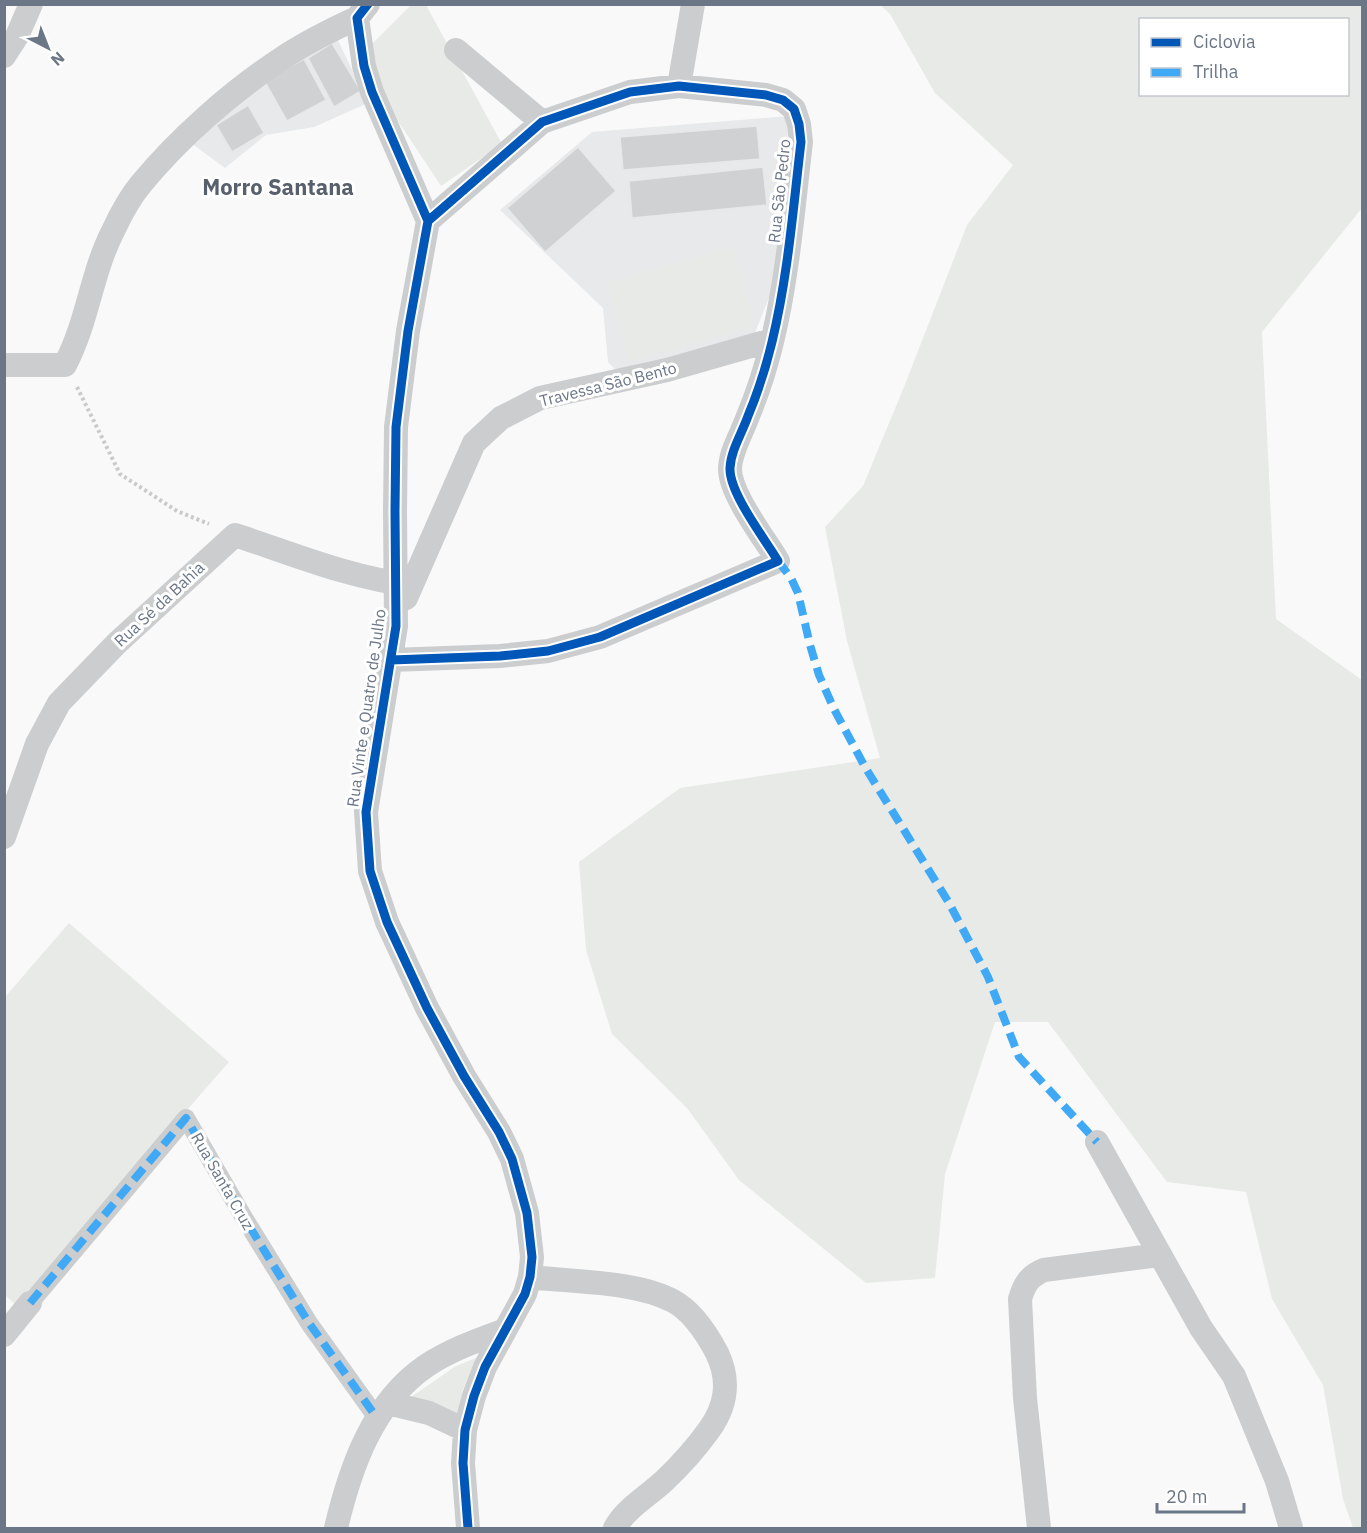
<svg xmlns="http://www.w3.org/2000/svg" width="1367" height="1533" viewBox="0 0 1367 1533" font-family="'IBM Plex Sans',sans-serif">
  <rect width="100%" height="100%" fill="#f9f9f9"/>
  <path fill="#e7e9ea" d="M 335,34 L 368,103 L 314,127 L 266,135 L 225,168 L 191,143 L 264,77 Z
    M 789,116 L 777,277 L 753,338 L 621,375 L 608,362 L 603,308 L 500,210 L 592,132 Z"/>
  <path fill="#e7eae6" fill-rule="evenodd" d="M 411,5 L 426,5 L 502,144 L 441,186 L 382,97 L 367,49 Z
    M 880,5 L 1362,5 L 1362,208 L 1262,332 L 1276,619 L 1362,680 L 1362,1528 L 1353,1528 L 1343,1499 L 1323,1385 L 1272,1299 L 1246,1192 L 1167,1182 L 1048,1022 L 995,1022 L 945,1174 L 935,1278 L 866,1283 L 739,1180 L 687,1108 L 612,1034 L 586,950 L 579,862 L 680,788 L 880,758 L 847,641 L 825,527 L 863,486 L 904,387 L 967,225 L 1013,165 L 935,93 L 890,14 ZM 1140,20 L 1348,20 L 1348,94 L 1140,94 Z
    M 733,247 L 755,326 L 629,361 L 607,283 Z
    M 69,923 L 229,1062 L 16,1305 L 5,1295 L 5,997 Z
    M 476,1358 L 462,1392 L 462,1416 L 405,1401 L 456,1366 Z"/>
  <path fill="#d0d1d3" stroke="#e8e8e8" stroke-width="1.5" d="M 332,43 L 361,91 L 334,107 L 308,58 Z
    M 304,59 L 326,100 L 287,121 L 264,80 Z
    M 248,105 L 264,133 L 232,152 L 216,125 Z
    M 757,126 L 760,159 L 623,170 L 620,137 Z
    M 578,147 L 616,191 L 545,252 L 507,208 Z
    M 763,167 L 767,205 L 632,218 L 629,181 Z"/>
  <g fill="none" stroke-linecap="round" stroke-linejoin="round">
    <path stroke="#c9cacc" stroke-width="4" stroke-dasharray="3 3" stroke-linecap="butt" d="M 77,387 L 120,474 L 177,511 L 209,524"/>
    <path stroke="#cccdce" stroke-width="18" d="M 30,1303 L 186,1118 L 243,1216 L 309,1323 L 377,1418"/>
    <path stroke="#cccdce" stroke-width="24" d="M 368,4 L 357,18 L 364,66 L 372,92 L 428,221 L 408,331 L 396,427 L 395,511 L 396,626 L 366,812 L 370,871 L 387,922 L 427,1008 L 464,1076 L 499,1132 L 512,1159 L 527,1213 L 532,1257 L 530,1277 L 525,1294 L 485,1367 L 474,1396 L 465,1430 L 463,1463 L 468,1528
      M 456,50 L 542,122
      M 4,56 L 17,36 L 31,4
      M 679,86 L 693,4
      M 4,365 L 65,365 C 88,321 91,274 113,231 C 120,216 130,197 141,184 C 179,138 231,92 281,59 C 305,43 331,30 357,18
      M 406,598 L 474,443 L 501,418 L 540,398 L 667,370 L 772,340
      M 391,660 L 500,656 L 548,651 L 600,637 L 778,561 C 765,539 729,493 730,468 C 731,450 742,433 748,416 C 758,392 766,367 772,342 C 788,276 793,209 801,142 L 799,124 L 794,109 L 783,100 L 766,95 L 679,86 L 630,92 L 542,122 L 428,221
      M 4,837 L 37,744 L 59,703 L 117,643 L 235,535 C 290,553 353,579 411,585
      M 1097,1142 L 1201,1328 L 1234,1376 L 1277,1481 L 1291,1528
      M 530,1277 C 573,1282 635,1281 673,1301 C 692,1311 707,1334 717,1353 C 730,1380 727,1405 709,1430 C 696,1448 680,1466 664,1481 C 648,1496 625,1509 615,1528
      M 4,1335 L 30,1303
      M 388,1403 L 429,1413 L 465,1430
      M 336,1528 C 350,1469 372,1403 426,1366 C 450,1350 478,1340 505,1330
      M 1039,1528 L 1025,1398 L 1020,1299 C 1024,1285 1029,1276 1044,1270 L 1159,1255"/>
    <path stroke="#3fa9f5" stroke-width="8" stroke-dasharray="15 8" stroke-linecap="butt" d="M 778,561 L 791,578 L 798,593 L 810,645 L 819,675 L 834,709 L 865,767 L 949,903 L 988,977 L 1019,1057 L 1097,1142
      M 30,1303 L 186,1118 L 243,1216 L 309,1323 L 377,1418"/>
    <g stroke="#fff" stroke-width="13">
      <path id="cycleway" d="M 368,4 L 357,18 L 364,66 L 372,92 L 428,221 L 408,331 L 396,427 L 395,511 L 396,626 L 366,812 L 370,871 L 387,922 L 427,1008 L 464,1076 L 499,1132 L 512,1159 L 527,1213 L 532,1257 L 530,1277 L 525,1294 L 485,1367 L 474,1396 L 465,1430 L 463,1463 L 468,1528
        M 391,660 L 500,656 L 548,651 L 600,637 L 778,561 C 765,539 729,493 730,468 C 731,450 742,433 748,416 C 758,392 766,367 772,342 C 788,276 793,209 801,142 L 799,124 L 794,109 L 783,100 L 766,95 L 679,86 L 630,92 L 542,122 L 428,221"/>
    </g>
    <use href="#cycleway" stroke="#0057b8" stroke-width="9"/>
  </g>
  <g text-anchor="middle" stroke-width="6" stroke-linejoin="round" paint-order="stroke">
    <g font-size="16" fill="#6b7687" stroke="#fff">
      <text transform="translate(779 191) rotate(-84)" y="6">Rua São Pedro</text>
      <text transform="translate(608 384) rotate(-14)" y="6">Travessa São Bento</text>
      <text transform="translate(159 604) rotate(-43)" y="6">Rua Sé da Bahia</text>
      <text transform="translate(366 708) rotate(-82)" y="6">Rua Vinte e Quatro de Julho</text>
      <text transform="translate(223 1181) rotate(60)" y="6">Rua Santa Cruz</text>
    </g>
    <g font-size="22" font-weight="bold" fill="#58606c" stroke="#fff">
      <text x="278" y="195">Morro Santana</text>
    </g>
  </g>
  <rect width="1367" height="1533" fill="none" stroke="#6b7687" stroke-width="12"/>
  <rect x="1139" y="18" width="210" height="78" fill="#ffffff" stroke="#c4c8cf" stroke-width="1.5"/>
  <rect x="1151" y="38" width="30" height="9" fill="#0057b8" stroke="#c4c8cf" stroke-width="1.5"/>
  <text x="1193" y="48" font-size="18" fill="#6b7687">Ciclovia</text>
  <rect x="1151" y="68" width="30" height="9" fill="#3fa9f5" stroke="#c4c8cf" stroke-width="1.5"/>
  <text x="1193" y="78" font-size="18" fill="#6b7687">Trilha</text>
  <g transform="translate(48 48) rotate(138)" stroke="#ffffff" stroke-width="4.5" paint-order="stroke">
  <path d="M0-4.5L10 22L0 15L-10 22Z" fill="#6b7687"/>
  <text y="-9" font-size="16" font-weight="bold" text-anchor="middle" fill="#6b7687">N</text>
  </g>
  <path d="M1157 1503v9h87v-9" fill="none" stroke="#6b7687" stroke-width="3"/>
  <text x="1166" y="1503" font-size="18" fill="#6b7687" stroke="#ffffff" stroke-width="4.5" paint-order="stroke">20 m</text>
</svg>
